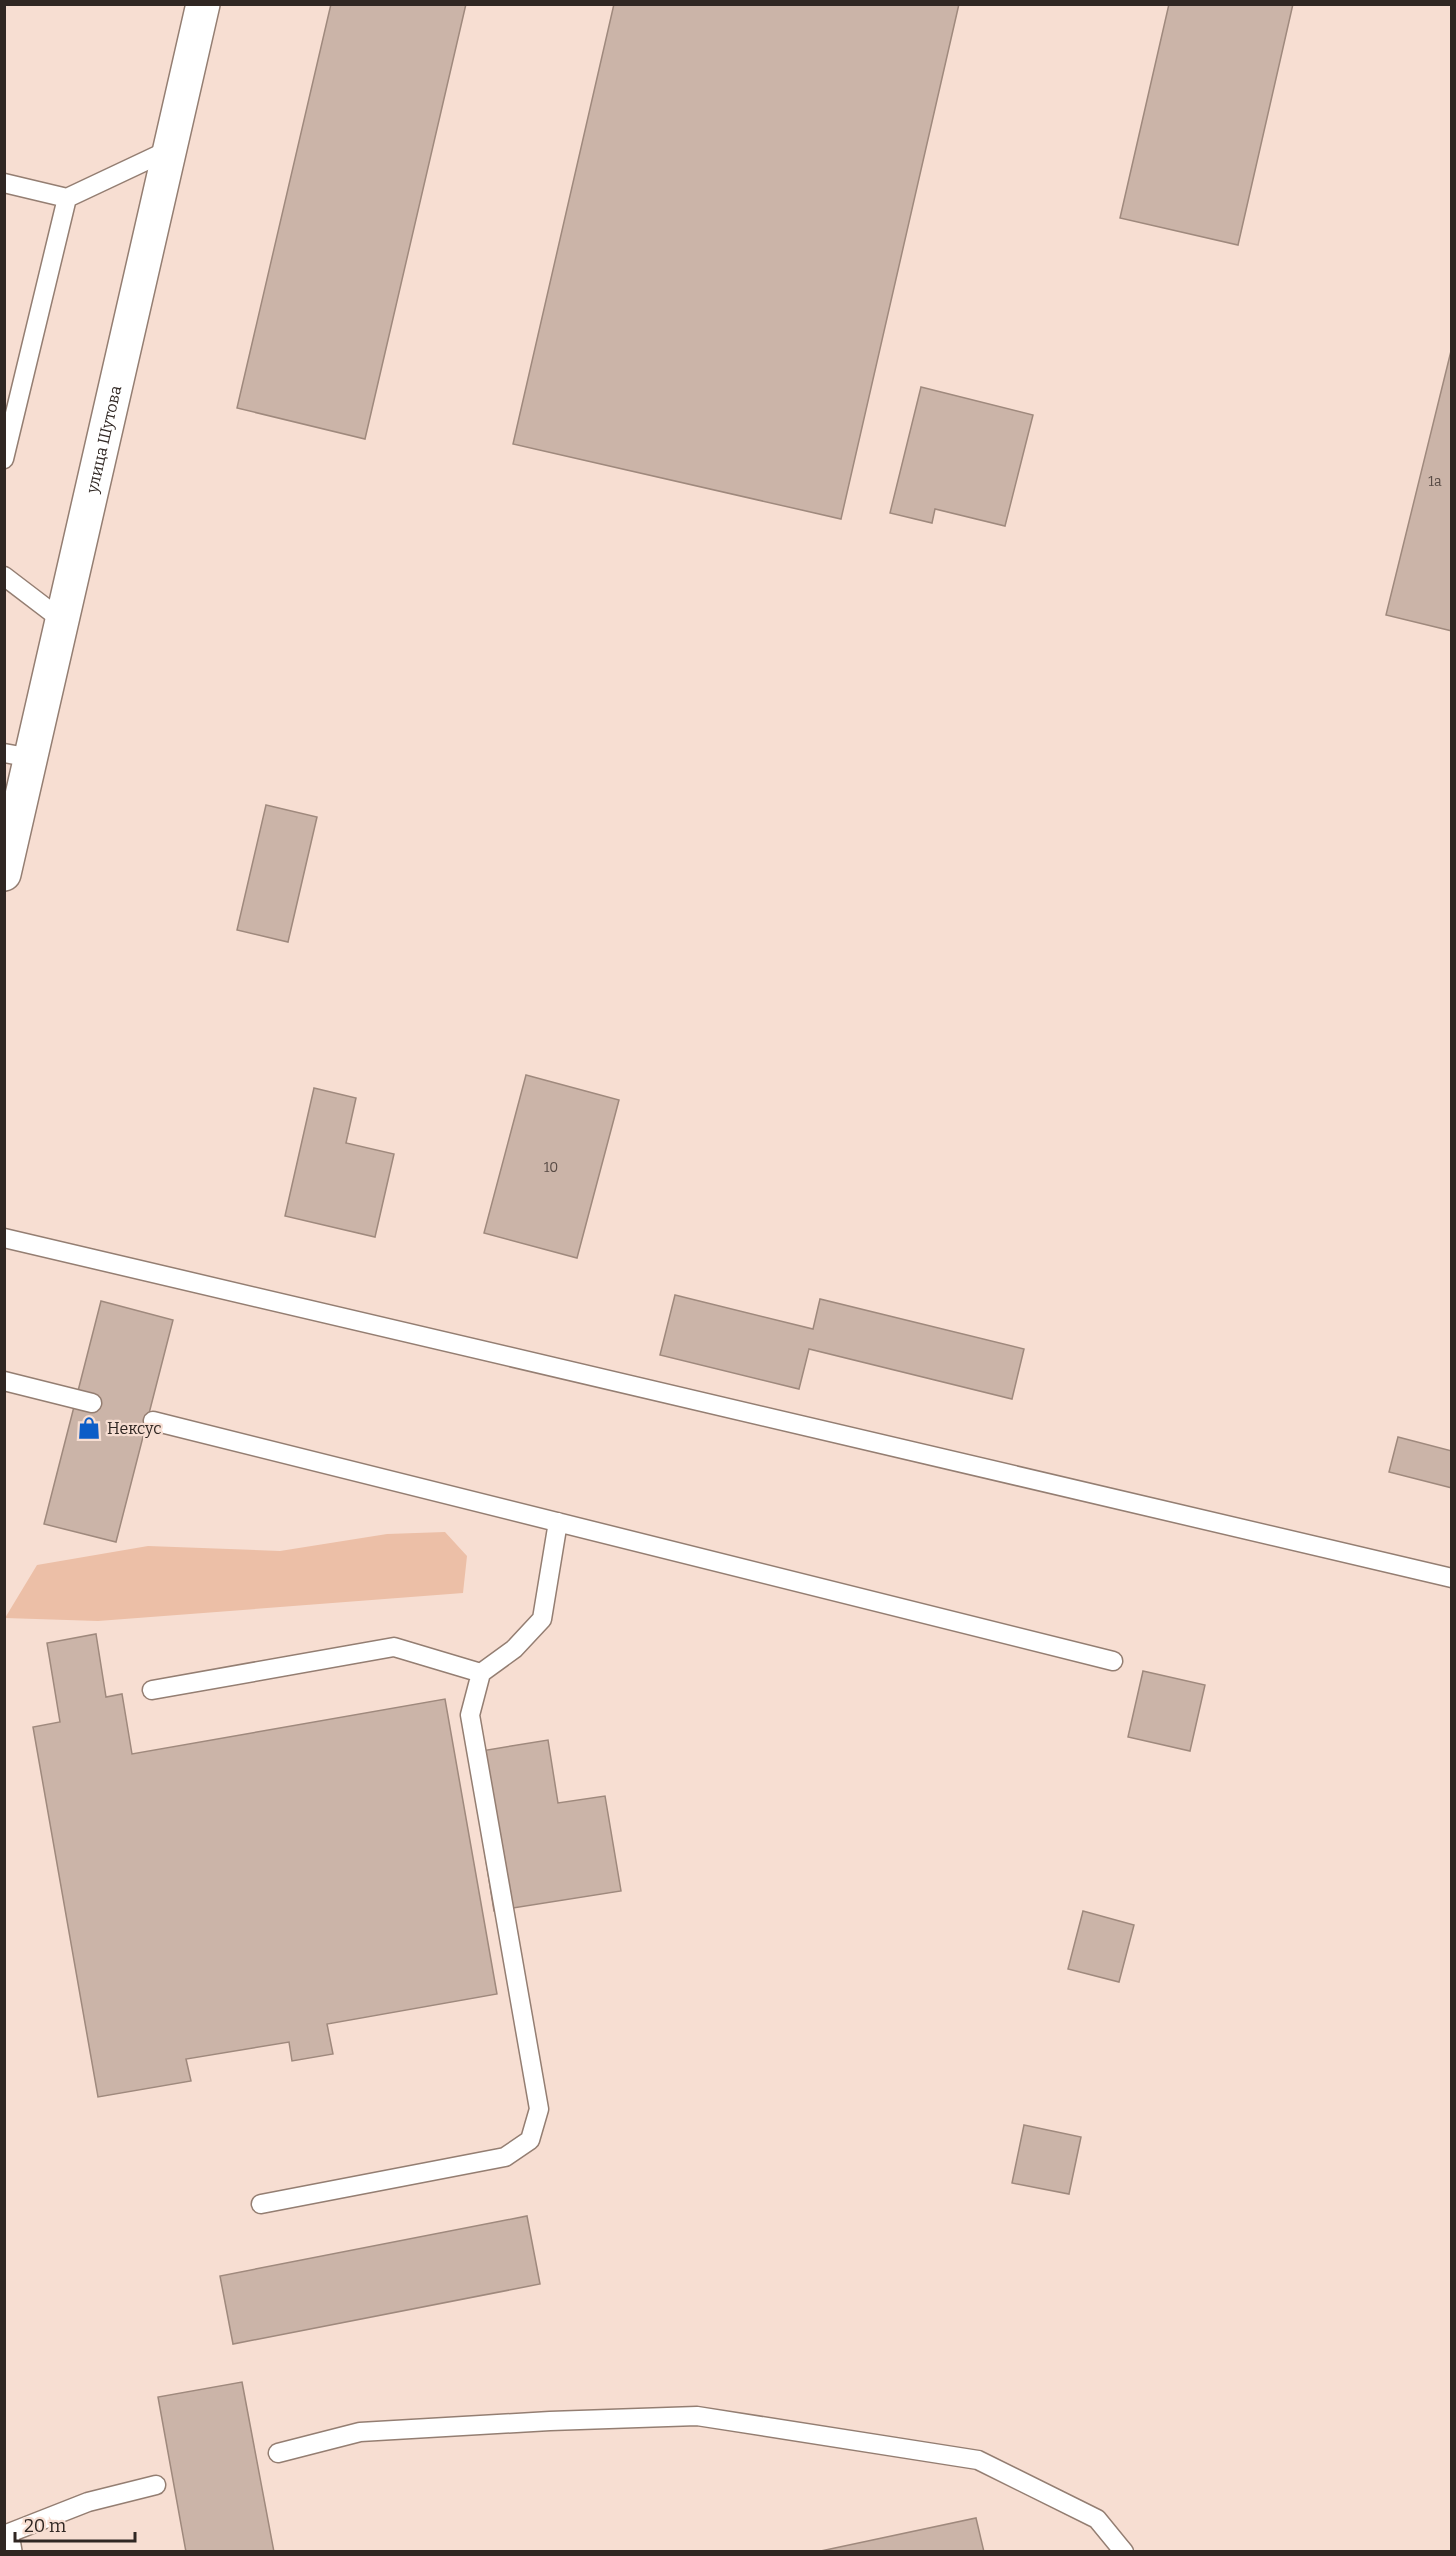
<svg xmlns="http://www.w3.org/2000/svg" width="1456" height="2556" viewBox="0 0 1456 2556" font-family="Bitter,serif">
  <rect width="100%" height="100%" fill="#f7ded2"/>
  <path fill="#ecbfa7" d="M 445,1532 L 467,1556 L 463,1593 L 98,1621 L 5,1618 L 37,1565 L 148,1546 L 280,1551 L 387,1534 Z"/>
  <path fill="#cbb4a8" stroke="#9f897d" stroke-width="1.5" d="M 331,4 L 466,4 L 365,439 L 237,408 Z
    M 614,4 L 959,4 L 841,519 L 513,444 Z
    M 1169,4 L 1293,4 L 1238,245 L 1120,218 Z
    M 1452,347 L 1452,631 L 1386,615 Z
    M 921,387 L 1033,415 L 1005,526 L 935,509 L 932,523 L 890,513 Z
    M 266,805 L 317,817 L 288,942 L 237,930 Z
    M 526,1075 L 619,1100 L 577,1258 L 484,1233 Z
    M 314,1088 L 356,1098 L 346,1143 L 394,1154 L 375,1237 L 285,1216 Z
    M 675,1295 L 813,1329 L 820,1299 L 1024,1349 L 1012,1399 L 809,1349 L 799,1389 L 660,1355 Z
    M 101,1301 L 173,1320 L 116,1542 L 44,1524 Z
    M 1398,1437 L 1452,1451 L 1452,1488 L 1389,1472 Z
    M 96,1634 L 106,1697 L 122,1694 L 132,1754 L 445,1699 L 497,1994 L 327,2024 L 333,2054 L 292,2061 L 289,2042 L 186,2059 L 191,2081 L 98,2097 L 33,1727 L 60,1722 L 47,1643 Z
    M 1143,1671 L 1205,1685 L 1190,1751 L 1128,1737 Z
    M 548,1740 L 558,1803 L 605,1796 L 621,1891 L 494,1911 L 469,1753 Z
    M 1083,1911 L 1134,1925 L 1119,1982 L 1068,1969 Z
    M 1024,2125 L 1081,2137 L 1069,2194 L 1012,2183 Z
    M 527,2216 L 540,2284 L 233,2344 L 220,2276 Z
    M 242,2382 L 274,2552 L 186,2552 L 158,2397 Z
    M 976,2518 L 984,2552 L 816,2552 Z"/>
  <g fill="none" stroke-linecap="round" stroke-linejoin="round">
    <g stroke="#947e72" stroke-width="21">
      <path id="service" d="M 4,183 L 67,198
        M 4,459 L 67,198 L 171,149
        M 4,576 L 63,621
        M 4,753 L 32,758
        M 4,1238 L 1452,1578
        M 4,1381 L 92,1403
        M 153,1421 L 1113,1661
        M 152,1690 L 394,1647 L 481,1673
        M 261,2204 L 505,2157 L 530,2140 L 539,2109 L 470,1715 L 481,1673 L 514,1649 L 542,1619 L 558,1522
        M 278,2453 L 360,2432 L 550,2421 L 697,2416 L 978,2460 L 1097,2519 L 1124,2552
        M 4,2535 L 88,2502 L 156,2485"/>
    </g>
    <g stroke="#947e72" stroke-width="36">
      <g id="tertiary">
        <path id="s1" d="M 4,874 L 203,4"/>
        <path d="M 4,2546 L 5,2552"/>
      </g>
    </g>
    <use href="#service" stroke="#fff" stroke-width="18"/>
    <use href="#tertiary" stroke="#fff" stroke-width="33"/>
  </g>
  <defs>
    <g id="shop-bare" transform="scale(1.8)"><path d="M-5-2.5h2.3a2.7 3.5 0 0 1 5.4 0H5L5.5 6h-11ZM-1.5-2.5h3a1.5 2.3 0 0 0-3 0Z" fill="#0c5dc7" stroke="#f7ded2" stroke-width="2.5" paint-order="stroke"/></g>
  </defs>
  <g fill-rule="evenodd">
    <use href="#shop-bare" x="89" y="1428"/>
  </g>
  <g text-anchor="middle" stroke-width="4.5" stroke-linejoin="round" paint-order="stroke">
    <g font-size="14" fill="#574a44">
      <text x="1435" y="486">1а</text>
      <text x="551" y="1172">10</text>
    </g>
    <g font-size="16" fill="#302723" stroke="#f7ded2">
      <text dy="6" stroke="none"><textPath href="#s1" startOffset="446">улица Шутова</textPath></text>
    </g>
    <g font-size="16" fill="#302723" stroke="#f7ded2" text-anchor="start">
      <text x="107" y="1434">Нексус</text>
    </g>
  </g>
  <rect width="1456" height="2556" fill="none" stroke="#302723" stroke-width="12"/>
  <path d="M15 2532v9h120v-9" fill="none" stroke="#302723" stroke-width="3"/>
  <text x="24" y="2532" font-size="18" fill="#302723" stroke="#f7ded2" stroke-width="4.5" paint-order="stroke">20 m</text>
</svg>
